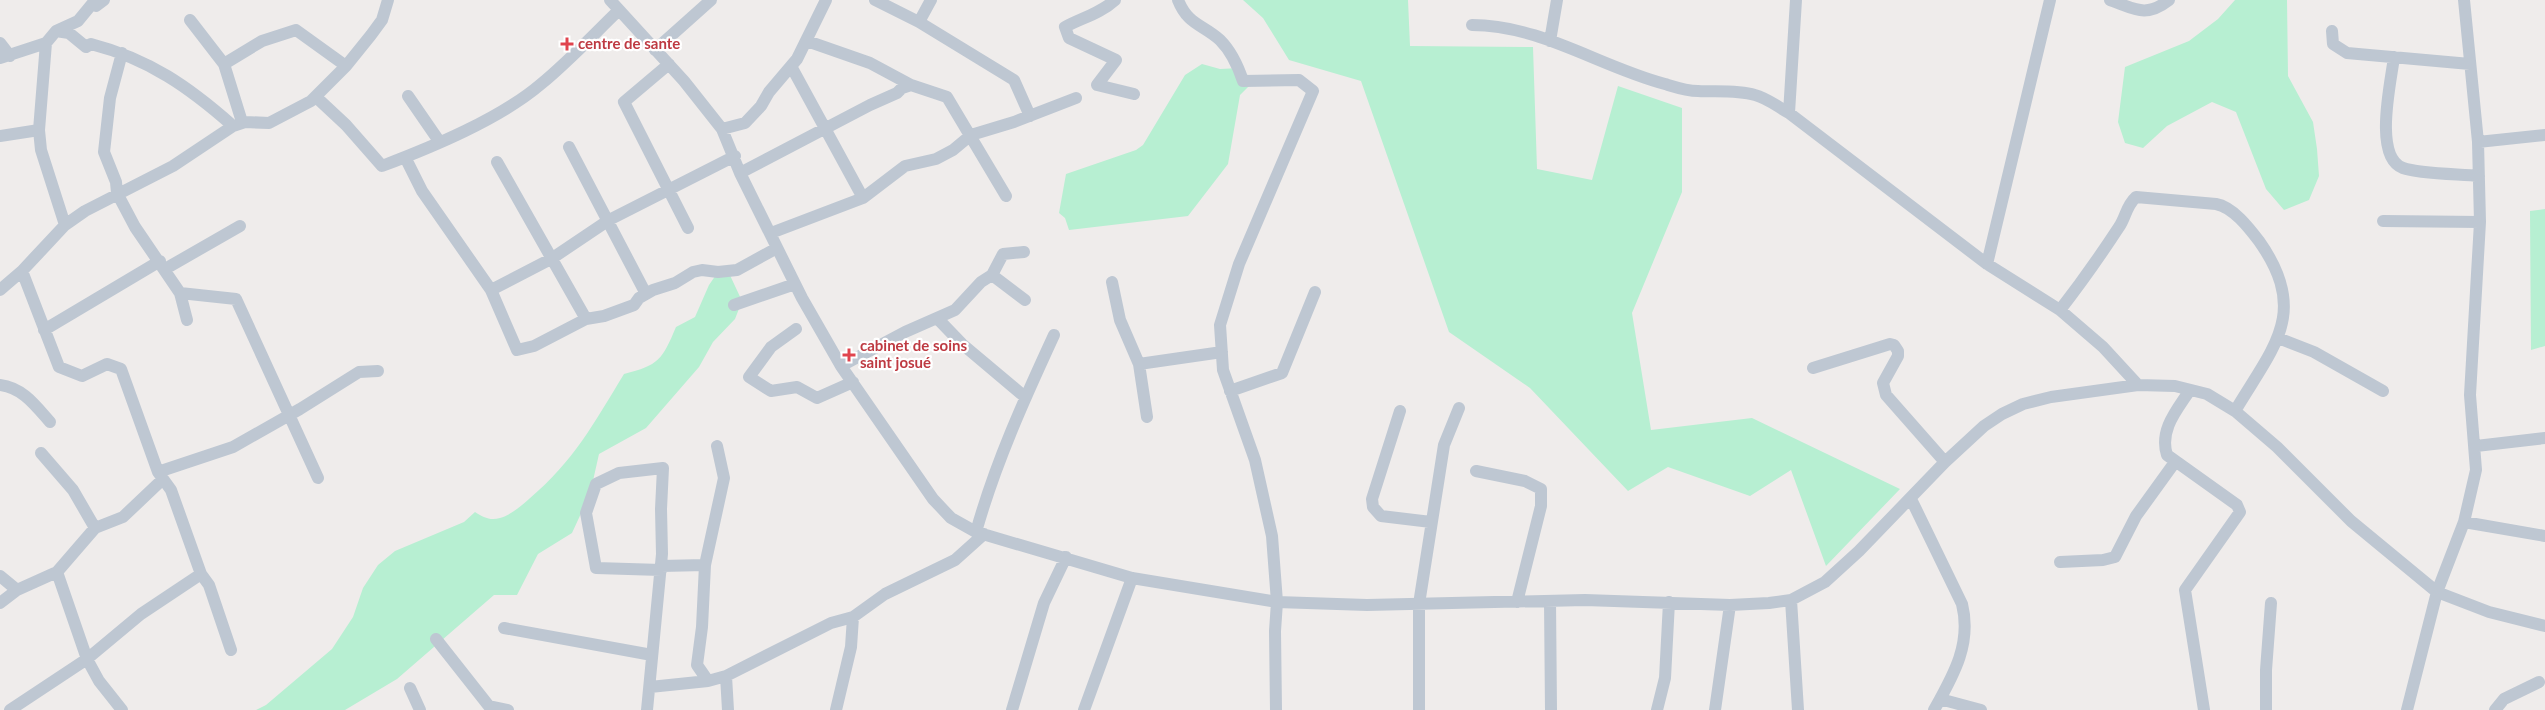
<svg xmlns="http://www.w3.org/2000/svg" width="2545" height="710" viewBox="0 0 2545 710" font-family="Lato,sans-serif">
  <rect width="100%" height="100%" fill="#efeceb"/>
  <path fill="#b7efd2" d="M 1243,0 L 1408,0 L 1410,46 L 1533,47 L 1537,169 L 1592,180 L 1618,86 L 1682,108 L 1682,192 L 1632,313 L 1651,430 L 1752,418 L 1900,489 L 1826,566 L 1791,470 L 1750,496 L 1668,467 L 1628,491 L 1530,388 L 1449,332 L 1361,81 L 1289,60 L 1263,18 Z
    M 2235,0 L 2287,0 L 2288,76 L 2313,122 L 2317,149 L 2319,176 L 2309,200 L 2284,210 L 2266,189 L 2236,112 L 2212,102 L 2167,126 L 2143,148 L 2125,143 L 2118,122 L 2125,67 L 2189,41 L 2218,19 Z
    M 1202,64 L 1220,69 L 1240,68 L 1254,81 L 1240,95 L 1228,164 L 1188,216 L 1069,230 L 1065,218 L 1059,213 L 1066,174 L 1136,150 L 1143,145 L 1185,75 Z
    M 2545,209 L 2545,346 L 2531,350 L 2530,211 Z
    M 728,271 L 742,301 L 735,319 L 713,342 L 699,367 L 646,428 L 599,454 L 590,494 L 572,533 L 538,554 L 517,595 L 494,595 L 397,679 L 345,710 L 256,710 L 266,705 L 332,649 L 353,617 L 363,588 L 378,565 L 395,551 L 464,522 L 475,512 C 483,517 490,521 500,518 C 511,515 521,506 529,499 C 574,461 594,423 624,374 C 659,365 662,360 676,327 L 695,317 L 709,285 L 718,272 Z"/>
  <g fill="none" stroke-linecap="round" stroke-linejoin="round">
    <path stroke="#bec7d2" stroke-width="12" d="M 610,0 L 684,81 L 722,129 L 740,173 L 802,298 L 841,366 L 933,499 L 951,518 L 976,532 L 1132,578 L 1277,602 L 1367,605 L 1585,600 L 1730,605 L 1769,603 L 1791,600 L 1825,582 L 1859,551 L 1945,462 L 1984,426 L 2002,414 L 2023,404 L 2051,397 L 2138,385 L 2175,386 L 2207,394 L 2235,411 L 2277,447 L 2351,521 L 2437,592 L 2489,612 L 2545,626
      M 875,0 L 919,22 L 931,0
      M 1115,0 C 1101,13 1082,18 1065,27 L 1069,38 L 1116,60 L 1097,85 L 1134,94
      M 1178,0 C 1188,25 1202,24 1220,40 C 1232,52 1238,66 1243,81 L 1299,80 L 1313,91 L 1239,264 L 1220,325 L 1223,370 L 1255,460 L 1272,536 L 1277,602 L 1275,631 L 1276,710
      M 2110,0 C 2135,9 2146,18 2169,0
      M 190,20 L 224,64
      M 919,22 L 1014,80 L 1030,116
      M 1472,25 C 1541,25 1600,67 1665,84 C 1675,87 1687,91 1698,91 C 1717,92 1737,90 1755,95 C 1767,98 1778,107 1789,113 L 1987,264 L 2060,310 L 2103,347 L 2138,385
      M 56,31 L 69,33 L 86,47 L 91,44 C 149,59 189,87 233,126
      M 2332,31 L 2333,44 L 2347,53 L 2470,64
      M 807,41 L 870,63 L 911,85 L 947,97 L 1006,196
      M 1550,41 L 1557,0
      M 0,43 L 10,56
      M 46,43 L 39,130 L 41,150 L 65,225
      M 655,50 L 711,0
      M 122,53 L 110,98 L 104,152 L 116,182 L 117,193 L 135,227 L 180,293 L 187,320
      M 2394,57 C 2391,82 2373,157 2403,168 C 2419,174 2460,174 2479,176
      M 0,58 L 46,43 L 56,31 L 78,21 L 92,4 L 96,6 L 104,0
      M 669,64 L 624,102 L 688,228
      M 791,66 L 863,198
      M 408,96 L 439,141
      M 316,97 L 346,125 L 382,166 C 432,147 500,119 541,84 C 569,61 593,35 619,10
      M 1789,113 L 1796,0
      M 242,122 L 224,64 L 262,41 L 296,30 L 346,66
      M 722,129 L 745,123 L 761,106 L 769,92 L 797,59 L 826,0
      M 0,136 L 39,130
      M 2478,142 L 2545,135
      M 569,147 L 646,294
      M 405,157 L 422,191 L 491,290 L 517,350 L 534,346 L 586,319 L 604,316 L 634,305 L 639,298 L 653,290 L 675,283 L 693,272 L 702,270 L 718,272 L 737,270 L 777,248
      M 497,162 L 586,319
      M 740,173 L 870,105 L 897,93 L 902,88 L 911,85
      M 2383,221 L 2480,222
      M 771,233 L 863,198 L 905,166 L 936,159 L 953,150 L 971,135 L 1014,122 L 1076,98
      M 1987,264 L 2050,0
      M 165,269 L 240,226
      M 992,275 L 1025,300
      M 1112,282 L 1120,320 L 1139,364 L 1147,417
      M 0,290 L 22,271 L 65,225 L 85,211 L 173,166 L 233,126 L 245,122 L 269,123 L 311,101 L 346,66 L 371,35 L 382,20 L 388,0
      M 491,290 L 551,259 L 609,220 L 735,156
      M 180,293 L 236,299 L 318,478
      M 734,305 L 795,284
      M 2060,310 C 2081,283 2100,256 2119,227 C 2126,217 2126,206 2136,197 L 2216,204 C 2233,207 2249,228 2259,241 C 2310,313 2273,347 2235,411
      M 937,318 L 962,344 L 1025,397
      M 796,329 L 771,347 L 749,377 L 771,391 L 797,387 L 817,398 L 853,382
      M 44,330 L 160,261
      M 2278,338 L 2314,352 L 2383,391
      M 1139,364 L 1222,352
      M 841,366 L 905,332 L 955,310 L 981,282 L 992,275 L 1003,254 L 1024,252
      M 1813,368 L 1890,344 L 1894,345 L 1898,351 L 1898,356 L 1883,383 L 1886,395 L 1945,462
      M 0,385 C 23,388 35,405 50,422
      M 2190,390 C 2177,410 2159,430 2167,455 L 2237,505 L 2240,512 L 2185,590 L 2204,710
      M 1230,391 L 1282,373 L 1315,292
      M 1400,411 L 1372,499 L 1373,507 L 1381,516 L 1431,522
      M 2476,446 L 2545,438
      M 41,453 L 73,490 L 95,528
      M 1476,471 L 1525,481 L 1541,489 L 1541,506 L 1517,602
      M 158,472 L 233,447 L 300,409 L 359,372 L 378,371
      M 1911,499 L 1962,604 C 1972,644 1953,676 1934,710
      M 2464,522 L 2545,536
      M 976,532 C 995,464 1024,400 1054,335
      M 2060,562 L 2103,560 L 2115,557 L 2136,516 L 2175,462
      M 661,566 L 705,565
      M 57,572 L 87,659 L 99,681 L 122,710
      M 201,574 L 209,585 L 231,650
      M 0,576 L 17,590
      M 1791,600 L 1798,710
      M 1550,601 L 1551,710
      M 0,603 L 17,590 L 57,572 L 95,528 L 123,517 L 163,479
      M 504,628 L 652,655
      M 436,639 L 492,710
      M 726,676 L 728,710
      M 708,681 L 697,665 L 702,627 L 705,565 L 724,478 L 717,446
      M 650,687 L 708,681 L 726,676 L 831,623 L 853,617 L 885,594 L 955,560 L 984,534
      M 410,688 L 420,710
      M 1940,699 L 1981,710
      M 489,706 L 508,710
      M 10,710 L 87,659 L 141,614 L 201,574 L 171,490 L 158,472 L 121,369 L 107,364 L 82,376 L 59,367 L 22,271
      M 647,710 L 662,554 L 661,509 L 663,468 L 619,473 L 596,484 L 586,513 L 596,568 L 661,570
      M 836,710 L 851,647 L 853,617
      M 1012,710 L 1044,603 L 1066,557
      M 1084,710 L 1132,578
      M 1419,710 L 1419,604 L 1444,445 L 1459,408
      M 1657,710 L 1665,678 L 1669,602
      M 1715,710 L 1730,605
      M 2266,710 L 2266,670 L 2271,603
      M 2407,710 L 2437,592 L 2464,522 L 2476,470 L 2470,395 L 2480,222 L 2478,142 L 2464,0
      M 2495,710 L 2504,699 L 2539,682"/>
  </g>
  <g fill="#e0444e" stroke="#fff" stroke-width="2">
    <path d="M564.5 36.5h5v5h5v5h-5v5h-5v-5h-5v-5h5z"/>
    <path d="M846.5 347.5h5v5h5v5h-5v5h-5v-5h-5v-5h5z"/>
  </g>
  <g text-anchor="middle" stroke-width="4.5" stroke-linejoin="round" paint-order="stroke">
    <g font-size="15" font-weight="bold" fill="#be3a42" stroke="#fff" text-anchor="start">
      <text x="578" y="49">centre de sante</text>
      <text x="860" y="351">cabinet de soins<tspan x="860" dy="17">saint josué</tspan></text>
    </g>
  </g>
</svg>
